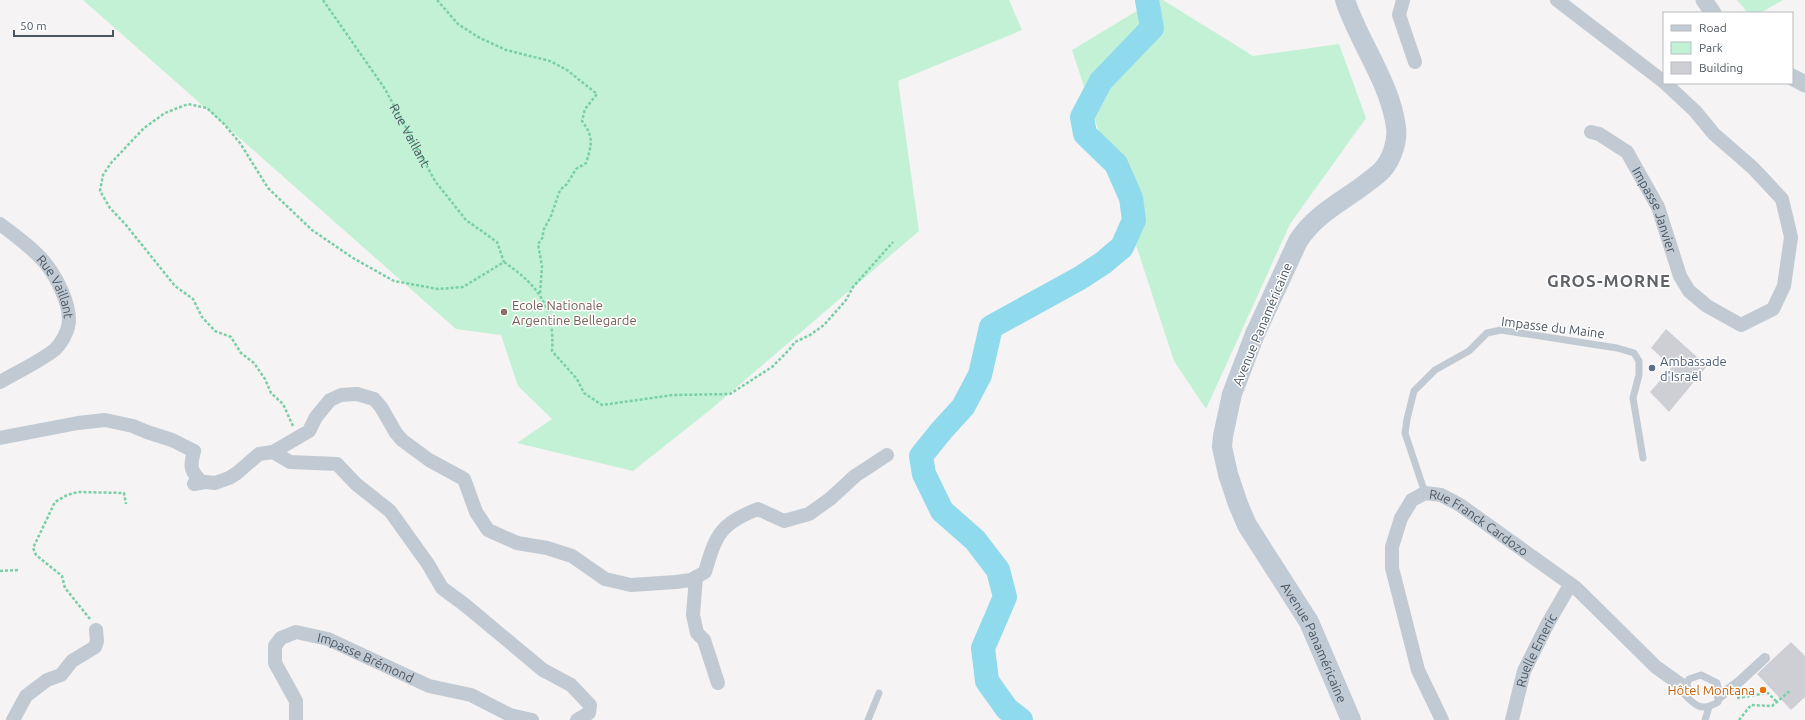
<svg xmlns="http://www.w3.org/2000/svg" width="1805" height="720" viewBox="0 0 1805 720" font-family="Ubuntu,sans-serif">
  <rect width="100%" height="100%" fill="#f5f3f3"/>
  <path fill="#c3f1d5" d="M 83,0 L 1009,0 L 1022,30 L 898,81 L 919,231 L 710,410 L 633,471 L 517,443 L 552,419 L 518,386 L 501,335 L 456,329 Z
    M 1155,0 L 1163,0 L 1253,56 L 1339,44 L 1366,118 L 1290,224 L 1206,409 L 1174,361 L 1072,50 Z
    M 1737,0 L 1783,0 L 1760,13 L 1748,13 Z"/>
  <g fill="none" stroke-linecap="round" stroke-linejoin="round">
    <path stroke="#90daee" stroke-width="24" d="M 1021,720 L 1007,709 L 987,681 L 983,648 L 1005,597 L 998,570 L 975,540 L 942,511 L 924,474 L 921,456 L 942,430 L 963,407 L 980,375 L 991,327 L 1080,278 L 1103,263 L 1122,247 L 1134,220 L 1131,198 L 1116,164 L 1085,134 L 1082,117 L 1101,81 L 1152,28 L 1147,0"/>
  </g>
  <path fill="#cdcfd5" d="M 1666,329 L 1707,366 L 1669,412 L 1650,392 L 1672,367 L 1651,348 Z
    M 1791,642 L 1805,656 L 1805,697 L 1791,710 L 1757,674 Z"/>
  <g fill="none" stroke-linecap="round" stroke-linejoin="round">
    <g stroke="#7ad0a6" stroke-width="2.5" stroke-dasharray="3 2" stroke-linecap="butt">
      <path id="s1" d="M 323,0 L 385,89 L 435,181 L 466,220 L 497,242 L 504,262"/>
      <path d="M 437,0 L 458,24 L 478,37 L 506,50 L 550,61 L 567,70 L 597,94 L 585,109 L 582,121 C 594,137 592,144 586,163 L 576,169 L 567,184 L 560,190 L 551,216 L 543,231 L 543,237 L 538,244 L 542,266 L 540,295"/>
      <path d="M 504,262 C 539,286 555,308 552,351 L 577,379 L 584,393 L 602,405 L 673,395 L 730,394 L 772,367 L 789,350 L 795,342 L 810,335 L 824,325 L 846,300 L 853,287 L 893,242"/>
      <path d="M 293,426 L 283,404 L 271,393 L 265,379 L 254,363 L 241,353 L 231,337 L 215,331 L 202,317 L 193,299 L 175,286 L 126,225 L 110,208 L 100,191 L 103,175 L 111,163 L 144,128 L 165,113 L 188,104 L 207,108 L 224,124 L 240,143 L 268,188 L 312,230 L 353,258 L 394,281 L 438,289 L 463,287 L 504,262"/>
      <path d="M 0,571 L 20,570"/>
      <path d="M 90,619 L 65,588 L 62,576 L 36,555 L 33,548 L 55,502 L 67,495 L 78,492 L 124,493 L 126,504"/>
      <path d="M 1737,698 L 1768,693 L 1777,702"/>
      <path d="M 1739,720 L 1751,705 L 1772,706 L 1791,690"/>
    </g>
    <path stroke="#c1cad2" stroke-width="7" d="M 1425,493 L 1405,433 L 1407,419 L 1414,391 L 1435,370 L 1469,351 L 1487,333 L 1501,330 L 1617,348 L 1634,353 L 1639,361 L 1639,375 L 1633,398 L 1643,458
      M 1701,675 L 1717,683 L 1719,691 L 1718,702 C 1702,712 1695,706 1683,693 L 1689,679 Z
      M 868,720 L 879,693
      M 1705,720 L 1709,707"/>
    <path stroke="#c1cad2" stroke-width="10" d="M 1719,697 L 1740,681 L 1765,658"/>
    <g stroke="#c1cad2" stroke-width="14">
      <path d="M 1403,0 L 1399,15 L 1415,62"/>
      <path d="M 1557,0 L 1664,82"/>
      <path id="s2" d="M 1591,132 L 1599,134 L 1627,152 L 1658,207 L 1680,276 L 1689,291 L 1707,306 L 1741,325 L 1773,309 L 1784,286 L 1791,237 L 1782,199 L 1753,168 L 1714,134 L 1695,111 L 1665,83"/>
      <path id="s3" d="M 0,224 C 16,236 34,249 46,264 C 57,278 69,302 69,320 C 69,330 61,345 53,351 C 37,363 17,372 0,382"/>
      <path d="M 0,438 L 78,423 L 105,420 L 133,426 L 147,432 L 172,440 L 194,451 C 191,463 189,469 198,478 L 194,484 L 205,482 L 215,483 L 229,478 L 237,473 L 259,454 L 273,452 L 309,431 L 316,417 L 330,400 L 341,395 L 357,394 L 374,399 L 381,407 L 396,433 L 402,440 L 429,460 L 464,479 L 476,512 L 488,530 L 517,543 L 547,548 L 572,556 L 605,579 L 631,585 L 676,582 L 691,580 L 705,572 C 716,534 721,523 758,509 L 784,521 L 809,514 L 830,499 L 855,476 L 887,455"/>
      <path d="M 273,452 L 290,462 L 337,464 L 356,484 L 390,511 L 428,564 L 442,588 L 465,605 L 543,670 L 571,685 L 590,705 L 589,713 L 577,720"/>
      <path d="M 696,577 L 693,615 L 697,633 L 704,640 L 718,683"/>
      <path d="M 13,720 L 26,696 L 47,680 L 61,675 L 72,661 L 95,647 L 97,641 L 96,630"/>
      <path id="s4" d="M 296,720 L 296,701 L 275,663 L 275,646 L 281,638 L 296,632 L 328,639 L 429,686 L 471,695 L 510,715 L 532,720"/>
      <path id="s5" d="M 1442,720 L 1418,670 L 1392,568 L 1392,547 L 1401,518 L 1412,500 L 1425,493 L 1441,495 L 1460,505 L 1576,588 L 1656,667 L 1684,687"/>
      <path id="s6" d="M 1512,720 L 1524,671 L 1548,623 L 1570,585"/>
    </g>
    <path stroke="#c1cad2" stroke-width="17" d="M 1704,0 L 1713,13
      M 1792,77 L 1805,84"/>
    <path stroke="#c1cbd6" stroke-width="20" id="s7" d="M 1345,0 C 1359,43 1390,82 1396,127 C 1398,140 1392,159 1383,169 C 1379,174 1374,177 1369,181 C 1344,201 1316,213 1298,241 L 1255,334 L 1232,394 L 1223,436 L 1222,447 L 1228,474 L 1238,504 L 1247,525 L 1309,622 L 1351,720"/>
  </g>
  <circle fill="#8d6e63" stroke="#fff" stroke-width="1.5" cx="504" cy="312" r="4"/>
  <circle fill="#5c6f8a" stroke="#fff" stroke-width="1.5" cx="1652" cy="368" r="4"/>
  <circle fill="#e8710a" stroke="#fff" stroke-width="1.5" cx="1763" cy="690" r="4"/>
  <g text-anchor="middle" stroke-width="3" stroke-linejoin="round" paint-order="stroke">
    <g font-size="13" fill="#4a5661" stroke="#fff">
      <text dy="5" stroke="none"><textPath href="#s1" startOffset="161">Rue Vaillant</textPath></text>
      <text dy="5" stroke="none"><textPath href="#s2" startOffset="106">Impasse Janvier</textPath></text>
      <text dy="5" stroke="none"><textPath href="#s3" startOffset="86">Rue Vaillant</textPath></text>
      <text transform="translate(1262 324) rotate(-67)" y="5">Avenue Panaméricaine</text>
      <text transform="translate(1553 327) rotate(7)" y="5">Impasse du Maine</text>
      <text dy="5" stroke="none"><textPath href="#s5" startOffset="310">Rue Franck Cardozo</textPath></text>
      <text dy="5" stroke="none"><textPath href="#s7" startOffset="733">Avenue Panaméricaine</textPath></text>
      <text dy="5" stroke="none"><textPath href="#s6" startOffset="74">Ruelle Emeric</textPath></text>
      <text dy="5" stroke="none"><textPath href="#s4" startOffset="180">Impasse Brémond</textPath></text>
    </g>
    <g font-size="13" fill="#785e54" stroke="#fff" text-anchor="start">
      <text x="512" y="310">Ecole Nationale<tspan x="512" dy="15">Argentine Bellegarde</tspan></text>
    </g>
    <g font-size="13" fill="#4e5e75" stroke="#fff" text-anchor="start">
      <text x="1660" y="366">Ambassade<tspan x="1660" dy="15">d'Israël</tspan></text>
    </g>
    <g font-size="13" fill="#c56008" stroke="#fff" text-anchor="end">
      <text x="1755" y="695">Hôtel Montana</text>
    </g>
    <g font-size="17" font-weight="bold" letter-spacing="1" fill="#5f6368" stroke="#fff">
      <text x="1609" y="287">GROS-MORNE</text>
    </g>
  </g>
  <rect x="1663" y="12" width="130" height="72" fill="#ffffff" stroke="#b7bbc0"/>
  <rect x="1671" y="25" width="20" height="6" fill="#c1cbd6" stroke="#b7bbc0"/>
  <text x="1699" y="32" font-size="12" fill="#4a5661">Road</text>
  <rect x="1671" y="42" width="20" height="12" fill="#c3f1d5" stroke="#b7bbc0"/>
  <text x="1699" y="52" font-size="12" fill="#4a5661">Park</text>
  <rect x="1671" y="62" width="20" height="12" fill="#cdcfd5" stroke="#b7bbc0"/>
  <text x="1699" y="72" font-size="12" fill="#4a5661">Building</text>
  <path d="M14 30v6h99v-6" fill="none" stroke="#4a5661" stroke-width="2"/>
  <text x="20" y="30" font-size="12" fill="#4a5661" stroke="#ffffff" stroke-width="3" paint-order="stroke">50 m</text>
</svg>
